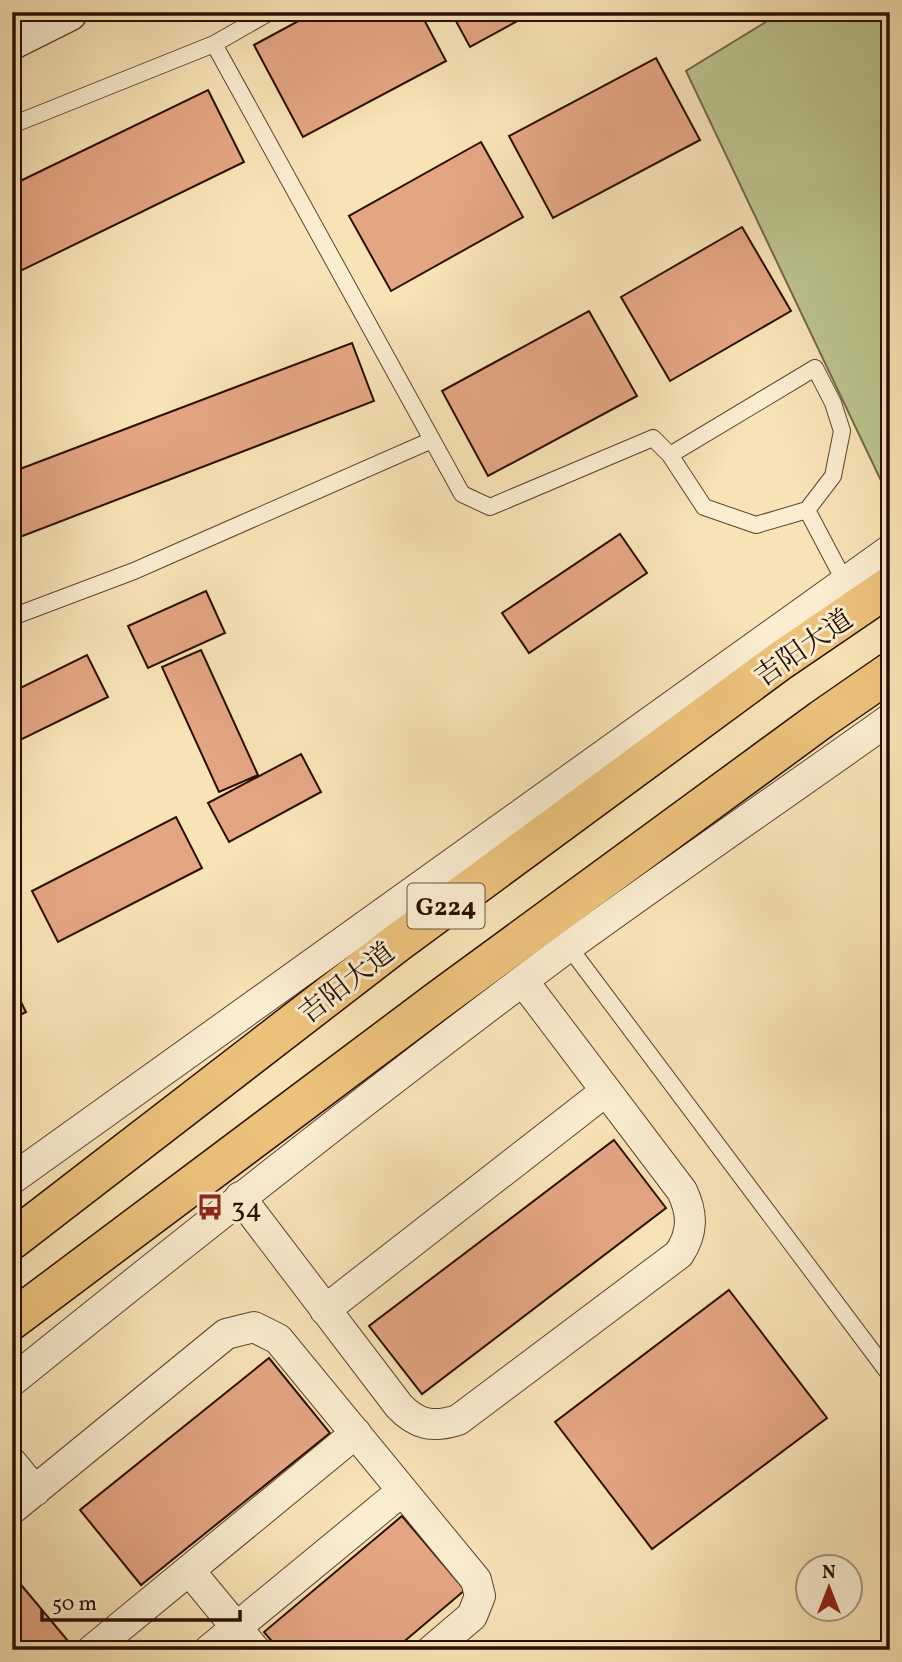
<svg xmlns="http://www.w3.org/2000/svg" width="902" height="1662" viewBox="0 0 902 1662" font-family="Vollkorn,'Noto Serif SC',serif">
  <rect width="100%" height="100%" fill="#f8e3b6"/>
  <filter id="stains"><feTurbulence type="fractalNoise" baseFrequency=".00286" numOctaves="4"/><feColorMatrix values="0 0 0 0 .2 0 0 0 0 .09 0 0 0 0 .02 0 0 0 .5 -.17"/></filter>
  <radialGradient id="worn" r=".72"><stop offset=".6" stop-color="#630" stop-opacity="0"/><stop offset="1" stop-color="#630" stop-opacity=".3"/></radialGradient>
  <path fill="#bcc48e" stroke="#736a48" stroke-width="2" d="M 782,12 L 890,12 L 890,484 L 884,487 L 686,71 Z"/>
  <path fill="#e4a583" stroke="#2a0f01" stroke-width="2" d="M 315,12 L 420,12 L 446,61 L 303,137 L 254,45 Z
    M 451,12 L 534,12 L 470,47 Z
    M 656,58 L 700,140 L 553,218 L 509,136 Z
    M 208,90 L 244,162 L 12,275 L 12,185 Z
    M 481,142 L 523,217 L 391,291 L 349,216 Z
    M 742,227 L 791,311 L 670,381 L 621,297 Z
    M 589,311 L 637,396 L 488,476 L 442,391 Z
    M 352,343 L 374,401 L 12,540 L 12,472 Z
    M 620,534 L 647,573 L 529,653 L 502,613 Z
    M 206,591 L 225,633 L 148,668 L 128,626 Z
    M 201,650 L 258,775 L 219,792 L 162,667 Z
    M 87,655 L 108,697 L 12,744 L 12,692 Z
    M 301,754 L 321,792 L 229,842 L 208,803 Z
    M 176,817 L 202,868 L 58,942 L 32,891 Z
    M 12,984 L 26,1012 L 12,1019 Z
    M 614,1140 L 666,1208 L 422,1394 L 369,1326 Z
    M 729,1290 L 827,1418 L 652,1549 L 555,1422 Z
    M 269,1358 L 330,1433 L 141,1585 L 80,1510 Z
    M 402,1516 L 465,1590 L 394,1650 L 279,1650 L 264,1632 Z
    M 12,1574 L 68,1641 L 58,1650 L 12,1650 Z"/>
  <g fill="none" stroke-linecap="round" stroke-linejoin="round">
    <g stroke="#5e442e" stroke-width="18">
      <path id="service" d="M 214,44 L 462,494 L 490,507 L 653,438 L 670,455
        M 12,125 L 214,44 L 270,12
        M 807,510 L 756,525 L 704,507 L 670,455 L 815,368 L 833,403 L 842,431 L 833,476 L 807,510 L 845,582
        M 12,617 L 134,571 L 432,440
        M 569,947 L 890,1375"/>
    </g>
    <g stroke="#5e442e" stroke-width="32">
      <path id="minor" d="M 12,1179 L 890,550
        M 240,1197 L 399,1406 C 417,1425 433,1428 458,1420 L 679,1254 C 693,1233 693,1214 682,1191 L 523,981
        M 325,1310 L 606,1091
        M 12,1381 C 194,1234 377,1089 565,949 C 672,871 782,796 890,719
        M 12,1463 L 35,1491
        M 12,1509 L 226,1334 L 254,1327 L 278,1339 L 476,1580 L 480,1596 L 472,1616 L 432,1650
        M 189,1570 L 255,1650
        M 92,1650 L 356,1433
        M 209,1650 L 402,1491"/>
    </g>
    <g stroke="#5e442e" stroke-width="41">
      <path id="tertiary" d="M 12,40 L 68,12"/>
    </g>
    <g stroke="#2a0f01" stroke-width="41">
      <path id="trunk" d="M 12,1240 L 397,943 L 780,661 L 890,586
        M 12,1320 L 440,999 L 822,719 L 890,672"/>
    </g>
    <use href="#service" stroke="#faedd0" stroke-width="16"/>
    <use href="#minor" stroke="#faedd0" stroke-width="30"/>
    <use href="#tertiary" stroke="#faedd0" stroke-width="38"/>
    <use href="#trunk" stroke="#ecc27b" stroke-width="38"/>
  </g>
  <defs>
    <g id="bus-bare" transform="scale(2.1)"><path d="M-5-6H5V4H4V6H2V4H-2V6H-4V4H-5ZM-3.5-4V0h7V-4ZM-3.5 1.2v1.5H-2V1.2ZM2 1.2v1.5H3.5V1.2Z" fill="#8f2418" stroke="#faedd0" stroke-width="2.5" paint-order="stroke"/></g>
  </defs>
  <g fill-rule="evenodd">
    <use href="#bus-bare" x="210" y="1207"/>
  </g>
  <g text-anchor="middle" stroke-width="6" stroke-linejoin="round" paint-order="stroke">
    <rect fill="#faedd0" stroke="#68523f" stroke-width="2" x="407.5" y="883.5" width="77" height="45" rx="5"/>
    <g font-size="26" font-weight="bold" fill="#2a0f01">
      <text x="446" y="915">G224</text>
    </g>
    <g font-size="28" fill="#2a0f01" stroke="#faedd0">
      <text transform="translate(803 647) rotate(-35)" y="10">吉阳大道</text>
      <text transform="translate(346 982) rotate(-38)" y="10">吉阳大道</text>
    </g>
    <g font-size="28" fill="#2a0f01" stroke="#faedd0" text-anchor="start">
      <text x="231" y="1217">34</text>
    </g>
  </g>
  <rect width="902" height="1662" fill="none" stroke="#f8e3b6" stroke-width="42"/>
  <rect x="14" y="14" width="874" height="1634" fill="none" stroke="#2a0f01" stroke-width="3.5"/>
  <rect x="21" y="21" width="860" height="1620" fill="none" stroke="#2a0f01" stroke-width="2"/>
  <g transform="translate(829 1588)"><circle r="33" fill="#faedd0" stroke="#a7947d" stroke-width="2"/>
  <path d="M0-5L12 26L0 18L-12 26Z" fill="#8f2418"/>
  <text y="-10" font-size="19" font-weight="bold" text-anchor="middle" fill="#2a0f01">N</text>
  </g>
  <path d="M42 1610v10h198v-10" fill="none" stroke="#2a0f01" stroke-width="3.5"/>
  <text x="52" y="1610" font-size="21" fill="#2a0f01" stroke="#faedd0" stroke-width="5" paint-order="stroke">50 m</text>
  <rect width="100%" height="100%" filter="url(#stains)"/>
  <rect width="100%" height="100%" fill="url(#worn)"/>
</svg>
